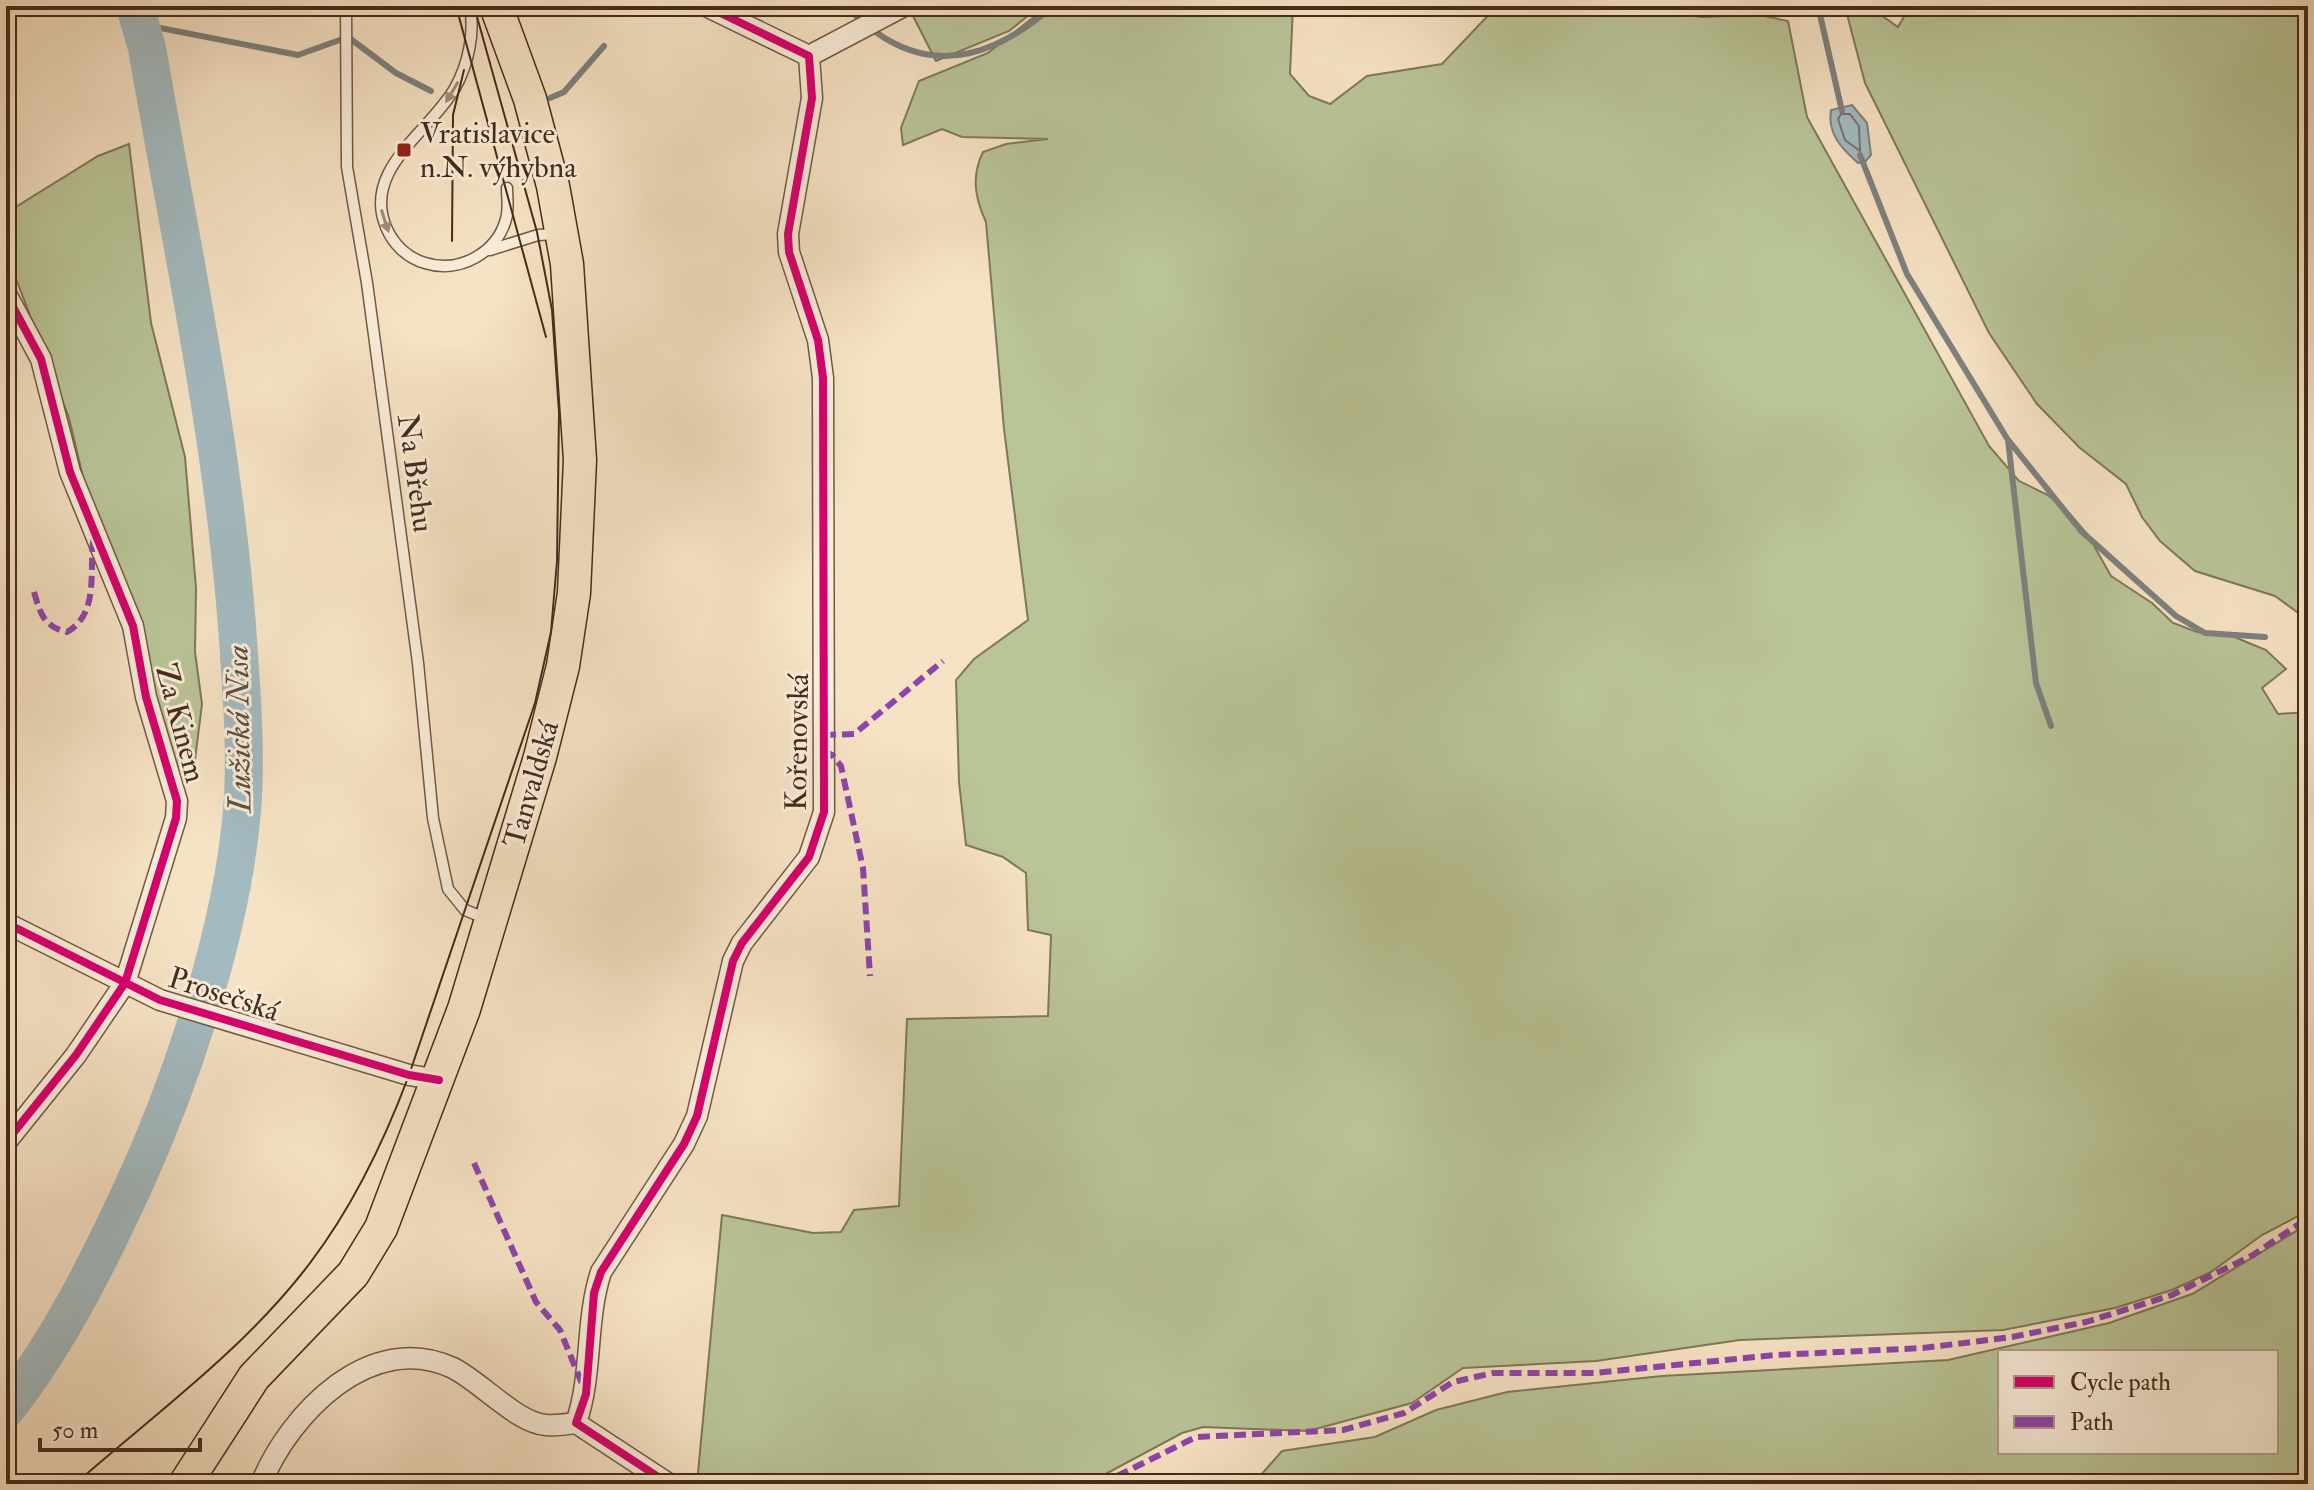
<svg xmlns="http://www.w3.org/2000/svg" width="2314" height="1490" viewBox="0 0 2314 1490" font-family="'IM FELL Double Pica',serif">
  <rect width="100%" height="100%" fill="#f6e2c4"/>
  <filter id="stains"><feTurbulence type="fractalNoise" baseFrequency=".0025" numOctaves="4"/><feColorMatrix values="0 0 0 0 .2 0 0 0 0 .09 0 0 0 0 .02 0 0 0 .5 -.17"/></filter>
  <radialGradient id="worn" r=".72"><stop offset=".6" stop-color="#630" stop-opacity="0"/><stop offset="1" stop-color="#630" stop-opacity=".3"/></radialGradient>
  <path fill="#b9c497" stroke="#7f785a" stroke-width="2" fill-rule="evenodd" d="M 924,6 L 1040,6 L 1009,31 L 936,61 L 912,14 Z
    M 1048,6 L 1293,6 L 1290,74 L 1309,96 L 1330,104 L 1367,76 L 1442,64 L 1497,6 L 1542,6 L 1568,12 L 1591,6 L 1645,6 L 1701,17 L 1759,15 L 1788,21 L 1807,117 L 1989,446 L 2019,481 L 2048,495 L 2070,514 L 2088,535 L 2111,576 L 2152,603 L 2173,623 L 2197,632 L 2232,636 L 2266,650 L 2286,669 L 2262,688 L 2278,714 L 2308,712 L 2308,1211 L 2262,1235 L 2211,1272 L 2172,1290 L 2115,1308 L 2003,1330 L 1740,1340 L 1596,1361 L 1463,1368 L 1412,1403 L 1308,1431 L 1203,1427 L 1182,1433 L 1087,1484 L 697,1484 L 722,1215 L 813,1233 L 841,1232 L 854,1210 L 899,1206 L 907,1019 L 1048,1016 L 1051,935 L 1028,930 L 1026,873 L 1003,857 L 966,845 L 959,782 L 956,680 L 974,659 L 1028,620 L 1004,429 L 986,222 C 975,198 971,177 983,152 L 1006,144 L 1048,139 L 962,137 L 942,129 L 903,145 L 901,128 L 919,81 L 988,53 Z
    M 1853,6 L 1868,6 L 1898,27 L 1910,6 L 2308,6 L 2308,620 L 2275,596 L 2195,571 L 2160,541 L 2142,517 L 2126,484 L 2080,448 L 2037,404 L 1989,333 L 1865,83 L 1847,14 Z
    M 129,144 L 151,323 L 185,457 L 196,588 L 195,652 L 202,704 L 194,768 L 173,765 L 87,494 L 69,418 L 18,284 L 6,262 L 6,213 L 98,156 Z
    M 2308,1224 L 2308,1484 L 1253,1484 L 1282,1451 L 1375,1437 L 1436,1410 L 1507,1392 L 1662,1376 L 1948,1360 L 2109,1323 L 2192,1294 ZM 2000,1352 L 2276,1352 L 2276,1452 L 2000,1452 Z"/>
  <path fill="#a3bac0" stroke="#7d817e" stroke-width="2" d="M 1852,105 L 1867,123 L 1871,155 L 1865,162 L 1858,163 C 1841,148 1827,133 1831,110 Z"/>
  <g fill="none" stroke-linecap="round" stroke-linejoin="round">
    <path stroke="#74726e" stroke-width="2" d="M 1841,114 L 1850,114 L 1859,126 L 1860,151 L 1845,140 L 1838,119 Z"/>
    <path stroke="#7d817e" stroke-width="6" d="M 844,6 L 865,23
      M 1818,6 L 1842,111
      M 140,24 L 298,55 L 348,37 L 396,73 L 431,91
      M 877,33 C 940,77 1000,52 1053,6
      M 550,98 L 564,92 L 604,46
      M 1860,155 L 1907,274 L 2008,440 L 2036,683 L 2051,726
      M 2009,441 L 2081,531 L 2176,616 L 2205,633 L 2265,637"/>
    <path stroke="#a3bac0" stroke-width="38" d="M 6,1409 C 58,1343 98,1263 133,1187 C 183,1078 232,930 242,811 C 247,751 241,686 237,626 C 222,432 180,240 147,48 L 135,6"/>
    <g stroke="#715946" stroke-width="13">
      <path id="service" d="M 346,6 L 347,167 L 367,283 L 418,663 L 433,818 L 448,889 L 465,910 L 487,919
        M 470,6 C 475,33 468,65 455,88 C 430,132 362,169 386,227 C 393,244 407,258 425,263 C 459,274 497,253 506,219 C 509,209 507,198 507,188
        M 490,250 L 538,235 L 556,234"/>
    </g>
    <g stroke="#715946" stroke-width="23">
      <path id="minor" d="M 706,6 L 809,56
        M 809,56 L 904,6
        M 6,294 L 41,359 L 70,472 L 133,626 L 146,697 L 177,801 L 176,818 L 125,983 L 76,1055 L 6,1142
        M 6,923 L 160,1000 L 409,1075 L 439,1080
        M 576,1423 C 593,1374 585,1321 601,1272 L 684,1144 L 697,1116 L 733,961 L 742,943 L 809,857 L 824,812 L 823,378 L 818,340 L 789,252 L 788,234 L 812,98 L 809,56
        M 576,1423 L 669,1484
        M 261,1484 C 289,1414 371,1329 453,1368 C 481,1382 517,1423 546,1425 C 556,1426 567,1424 576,1423"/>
    </g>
    <g stroke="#452b1c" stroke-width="35">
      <path id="primary" d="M 185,1484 L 254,1377 L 353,1274 L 381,1228 L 464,1009 L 540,757 L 563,666 L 574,593 L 580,460 L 567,264 L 553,186 L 530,99 L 496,6"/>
    </g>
    <use href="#service" stroke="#f9ecd9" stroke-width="10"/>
    <use href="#minor" stroke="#f9ecd9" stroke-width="20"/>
    <use href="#primary" stroke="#f6e2c4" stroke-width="32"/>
    <path stroke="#452b1c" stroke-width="2" d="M 456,6 L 546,337
      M 452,241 L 453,115 L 464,70
      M 75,1484 C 155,1414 246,1348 310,1263 C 354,1205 384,1142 409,1075 L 535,703 L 551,632 L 557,561 L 559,412 L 552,310 L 537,232 L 474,6"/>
    <path stroke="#8e44ad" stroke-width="6" stroke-dasharray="12 6" stroke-linecap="butt" d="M 34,592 C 40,613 44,627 67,632 C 101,613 88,567 94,535
      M 824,735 L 854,734 L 943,661
      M 824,751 L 832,755 L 841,766 L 863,868 L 870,976
      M 474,1163 L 536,1302 L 560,1330 L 582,1384
      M 1101,1484 L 1196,1437 L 1343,1430 L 1404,1413 L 1453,1382 L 1493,1373 L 1594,1373 L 1776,1355 L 1923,1348 L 2012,1337 L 2086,1322 L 2172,1295 L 2253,1255 L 2308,1218"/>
    <g stroke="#f9ecd9" stroke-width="13">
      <path id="cycleway" d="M 6,294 L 41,359 L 70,472 L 133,626 L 146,697 L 177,801 L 176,818 L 125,983 L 76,1055 L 6,1142
        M 6,923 L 160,1000 L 409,1075 L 439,1080
        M 669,1484 L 576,1423 L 586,1394 L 594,1293 L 601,1272 L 684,1144 L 697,1116 L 733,961 L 742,943 L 809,857 L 824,812 L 823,378 L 818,340 L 789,252 L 788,234 L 812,98 L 809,56 L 706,6"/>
    </g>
    <use href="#cycleway" stroke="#d6006c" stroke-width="8"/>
  </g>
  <defs><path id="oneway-solid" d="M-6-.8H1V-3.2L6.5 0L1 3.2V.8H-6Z" transform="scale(2)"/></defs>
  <g fill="#9f8c7a">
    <use href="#oneway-solid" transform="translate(452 92) rotate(121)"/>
    <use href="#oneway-solid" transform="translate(385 221) rotate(72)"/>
  </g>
  <rect fill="#8f2418" stroke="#f9ecd9" stroke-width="3" x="396" y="142" width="16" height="16" rx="4"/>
  <g text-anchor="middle" stroke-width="6" stroke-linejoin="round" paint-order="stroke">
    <g font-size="30" fill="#452b1c" stroke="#f9ecd9" text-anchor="start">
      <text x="420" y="143">Vratislavice<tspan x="420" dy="34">n.N. výhybna</tspan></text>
    </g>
    <g font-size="30" fill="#452b1c" stroke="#f9ecd9">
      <text transform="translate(416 473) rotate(82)" y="10">Na Břehu</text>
      <text transform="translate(181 723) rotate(75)" y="10">Za Kinem</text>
      <text transform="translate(797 742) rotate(-89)" y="10">Kořenovská</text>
      <text transform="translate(531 784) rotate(-74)" y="10">Tanvaldská</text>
      <text transform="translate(224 994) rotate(18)" y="10">Prosečská</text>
    </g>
    <g font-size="32" font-style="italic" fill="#5c4f45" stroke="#f9ecd9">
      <text transform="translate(238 729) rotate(-91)" y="11">Lužická Nisa</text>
    </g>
  </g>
  <rect width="2314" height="1490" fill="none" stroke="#f6e2c4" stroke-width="32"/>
  <rect x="8" y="8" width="2298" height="1474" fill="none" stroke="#452b1c" stroke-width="4"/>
  <rect x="16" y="16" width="2282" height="1458" fill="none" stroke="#452b1c" stroke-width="2"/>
  <rect x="1998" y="1350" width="280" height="104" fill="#f9ecd9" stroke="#b19f8d" stroke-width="2"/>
  <rect x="2014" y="1376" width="40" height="12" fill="#d6006c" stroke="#b19f8d" stroke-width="2"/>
  <text x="2070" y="1390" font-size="24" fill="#452b1c">Cycle path</text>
  <rect x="2014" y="1416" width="40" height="12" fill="#8e44ad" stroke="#b19f8d" stroke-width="2"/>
  <text x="2070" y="1430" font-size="24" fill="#452b1c">Path</text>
  <path d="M40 1438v12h160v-12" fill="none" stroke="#452b1c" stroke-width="4"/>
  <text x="52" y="1438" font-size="24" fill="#452b1c" stroke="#f9ecd9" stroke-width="6" paint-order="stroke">50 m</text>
  <rect width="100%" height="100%" filter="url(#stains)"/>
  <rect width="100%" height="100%" fill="url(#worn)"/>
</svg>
